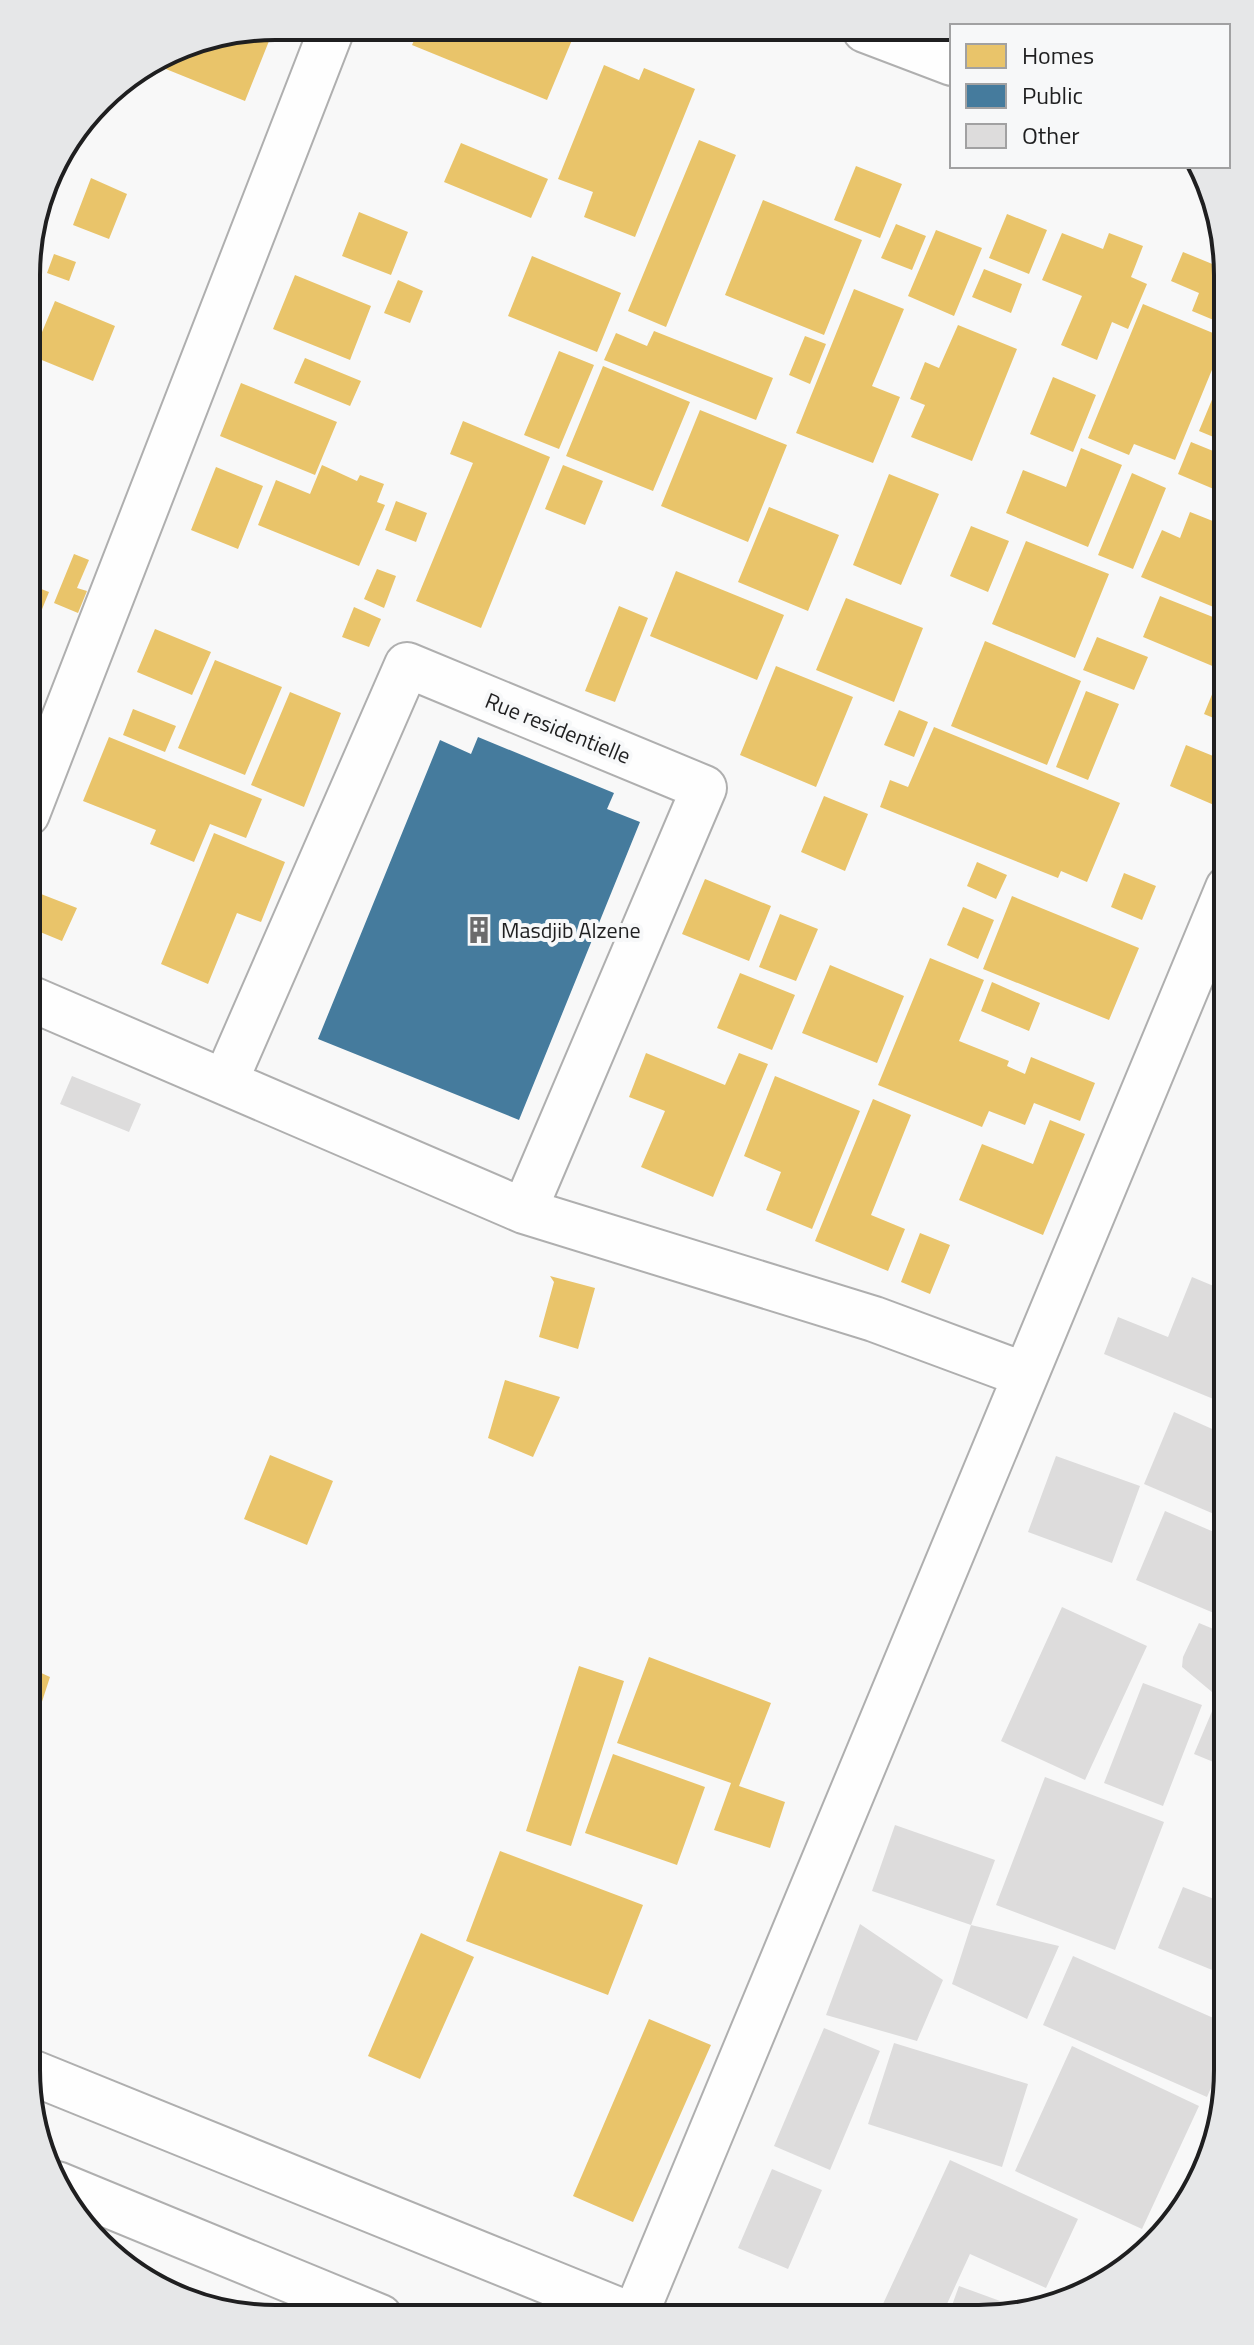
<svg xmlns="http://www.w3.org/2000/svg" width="1254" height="2345" viewBox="0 0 1254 2345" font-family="'Titillium Web',sans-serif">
  <rect width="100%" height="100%" fill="#f8f8f8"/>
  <path fill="#e9c46a" d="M 275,26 L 245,101 L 151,63 L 180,45 Z
    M 420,27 L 577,28 L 547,100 L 412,45 Z
    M 604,65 L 639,80 L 644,68 L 695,89 L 635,237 L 584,217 L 593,192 L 558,179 Z
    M 699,140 L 736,155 L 666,327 L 628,311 Z
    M 461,143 L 548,179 L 531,218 L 444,182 Z
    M 856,166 L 902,184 L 880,238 L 834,220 Z
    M 91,178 L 127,194 L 109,239 L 73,225 Z
    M 763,200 L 862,240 L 824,335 L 725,295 Z
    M 359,212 L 408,232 L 391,275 L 342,256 Z
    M 1007,214 L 1047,230 L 1029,274 L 989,258 Z
    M 896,224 L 926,236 L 912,270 L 881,258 Z
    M 936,230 L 982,248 L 954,316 L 908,296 Z
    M 1062,233 L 1103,249 L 1109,233 L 1143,246 L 1131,277 L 1147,284 L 1128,329 L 1112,322 L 1097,360 L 1061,345 L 1082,296 L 1042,280 Z
    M 1183,252 L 1227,270 L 1228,326 L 1192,311 L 1199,293 L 1171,281 Z
    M 54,254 L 76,262 L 69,281 L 47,273 Z
    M 532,256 L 621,293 L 597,352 L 508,316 Z
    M 984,269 L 1022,284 L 1011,313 L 972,297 Z
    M 295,275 L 371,306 L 350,360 L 273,329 Z
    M 398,280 L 423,291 L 410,323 L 384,313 Z
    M 854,289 L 904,309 L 872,386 L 900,397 L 873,463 L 796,433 Z
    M 55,301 L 115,326 L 93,381 L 32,356 Z
    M 1143,304 L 1225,338 L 1175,460 L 1134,444 L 1129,455 L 1088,438 Z
    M 958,325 L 1017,349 L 972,461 L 911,437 L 925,405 L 910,399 L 925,362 L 939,368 Z
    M 654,331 L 773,378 L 756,420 L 604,360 L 616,333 L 647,346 Z
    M 805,336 L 826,344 L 810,384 L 789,375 Z
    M 559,351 L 594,365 L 559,449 L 524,435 Z
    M 305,358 L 361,381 L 350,406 L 294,383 Z
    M 1228,361 L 1228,443 L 1199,431 Z
    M 603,366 L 690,402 L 653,491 L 566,456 Z
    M 1053,377 L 1096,395 L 1073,452 L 1030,434 Z
    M 241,383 L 337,422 L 315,475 L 220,436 Z
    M 700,410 L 787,445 L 748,542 L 661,506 Z
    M 463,421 L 550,457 L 481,628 L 416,601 L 473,463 L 450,454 Z
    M 1191,442 L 1228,457 L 1228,495 L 1178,474 Z
    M 1081,448 L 1122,465 L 1088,547 L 1006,513 L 1023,470 L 1066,487 Z
    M 322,465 L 357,481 L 360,475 L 384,484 L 377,502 L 385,505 L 359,566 L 258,525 L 276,480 L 310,494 Z
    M 563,465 L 603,481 L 585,525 L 545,509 Z
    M 216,467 L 263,486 L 238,549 L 191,530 Z
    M 1132,473 L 1166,488 L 1133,569 L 1098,555 Z
    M 889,474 L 939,494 L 901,585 L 853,565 Z
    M 396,501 L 427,513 L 416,542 L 385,530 Z
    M 769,507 L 839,535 L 808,611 L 738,582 Z
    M 1190,512 L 1228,527 L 1228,613 L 1141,577 L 1162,530 L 1180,538 Z
    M 971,526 L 1009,541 L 988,592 L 950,576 Z
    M 1026,541 L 1109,574 L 1075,658 L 992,624 Z
    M 74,554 L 89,560 L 77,588 L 87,591 L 78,613 L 54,603 Z
    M 377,569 L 396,576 L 384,608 L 364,599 Z
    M 676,571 L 784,615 L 757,680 L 650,636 Z
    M 28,584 L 49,592 L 30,639 L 28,638 Z
    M 1160,596 L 1228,623 L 1228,724 L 1204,714 L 1222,670 L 1143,637 Z
    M 846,598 L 923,628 L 894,702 L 816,670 Z
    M 619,606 L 648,618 L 615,702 L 585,691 Z
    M 354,607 L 381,619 L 369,647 L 342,637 Z
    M 155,629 L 211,652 L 192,695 L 137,672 Z
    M 1097,637 L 1148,657 L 1134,690 L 1083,670 Z
    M 985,641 L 1081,681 L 1047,765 L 951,726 Z
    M 215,660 L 282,687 L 245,775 L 178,748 Z
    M 776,666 L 853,697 L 816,787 L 740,755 Z
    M 1086,691 L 1119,704 L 1088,780 L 1056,767 Z
    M 290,692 L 341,713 L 304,807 L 251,785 Z
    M 133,709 L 176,726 L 165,752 L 123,735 Z
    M 899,710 L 928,722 L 914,757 L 884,745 Z
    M 934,727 L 1120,803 L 1087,882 L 1061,871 L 1058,878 L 880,807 L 890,780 L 908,787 Z
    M 109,737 L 262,799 L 246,838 L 210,824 L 194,862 L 150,844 L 156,830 L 83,801 Z
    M 1186,745 L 1228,762 L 1228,772 L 1214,805 L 1170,786 Z
    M 824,796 L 868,814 L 845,871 L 801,852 Z
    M 214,833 L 285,862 L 261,922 L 237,913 L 208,984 L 161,964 Z
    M 977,862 L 1007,875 L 996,899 L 967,886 Z
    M 1124,873 L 1156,886 L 1142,920 L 1111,907 Z
    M 705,879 L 771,906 L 749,961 L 682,934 Z
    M 41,894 L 77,908 L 62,941 L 28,927 Z
    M 1012,896 L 1139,948 L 1109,1020 L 983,969 Z
    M 963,907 L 994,920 L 978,959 L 947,945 Z
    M 780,914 L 818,929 L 796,981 L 759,967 Z
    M 930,958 L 984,980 L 959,1041 L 1009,1061 L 1007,1066 L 1025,1074 L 1031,1057 L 1095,1083 L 1080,1121 L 1034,1103 L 1025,1125 L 989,1111 L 982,1127 L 878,1085 Z
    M 830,965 L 904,996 L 877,1063 L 802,1033 Z
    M 740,973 L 795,995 L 772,1050 L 717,1028 Z
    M 992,982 L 1040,1003 L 1029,1031 L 981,1011 Z
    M 646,1053 L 725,1085 L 739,1053 L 768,1064 L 713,1197 L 641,1167 L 665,1111 L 629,1097 Z
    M 775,1076 L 860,1111 L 812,1229 L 766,1210 L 781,1172 L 744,1156 Z
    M 873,1099 L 911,1115 L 871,1215 L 905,1229 L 888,1271 L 815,1241 Z
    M 1050,1120 L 1085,1134 L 1043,1235 L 959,1200 L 982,1144 L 1033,1164 Z
    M 920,1233 L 950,1245 L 930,1294 L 901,1282 Z
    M 550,1276 L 595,1288 L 578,1349 L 539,1337 L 554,1282 Z
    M 505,1380 L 560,1397 L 533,1457 L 488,1438 Z
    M 270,1455 L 333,1481 L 307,1545 L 244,1519 Z
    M 649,1657 L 771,1703 L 739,1786 L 785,1802 L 770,1848 L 714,1830 L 731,1783 L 617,1743 Z
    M 26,1666 L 50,1677 L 38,1714 L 30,1716 L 26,1724 Z
    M 579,1666 L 624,1681 L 571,1846 L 526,1831 Z
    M 613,1754 L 705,1787 L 677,1865 L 585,1833 Z
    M 500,1851 L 643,1905 L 608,1995 L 466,1941 Z
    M 421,1933 L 474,1957 L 420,2079 L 368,2056 Z
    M 649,2019 L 711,2045 L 633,2222 L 573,2196 Z"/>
  <path fill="#457b9d" d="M 478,737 L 614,793 L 607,809 L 640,822 L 519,1120 L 318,1039 L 440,740 L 471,754 Z"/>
  <path fill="#dddcdc" d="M 72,1076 L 141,1104 L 129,1132 L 60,1104 Z
    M 1192,1277 L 1228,1292 L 1228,1405 L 1104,1354 L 1118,1317 L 1168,1337 Z
    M 1174,1412 L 1228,1436 L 1228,1520 L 1144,1484 Z
    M 1056,1456 L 1140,1486 L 1112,1563 L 1028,1532 Z
    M 1165,1511 L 1228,1538 L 1228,1619 L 1136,1580 Z
    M 1062,1607 L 1147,1646 L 1085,1780 L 1001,1741 Z
    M 1199,1623 L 1228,1635 L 1228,1768 L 1194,1754 L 1218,1697 L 1182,1667 L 1183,1657 Z
    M 1143,1683 L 1202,1705 L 1163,1806 L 1104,1783 Z
    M 1045,1777 L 1164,1822 L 1115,1950 L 996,1905 Z
    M 895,1825 L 995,1860 L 971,1925 L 872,1891 Z
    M 1183,1887 L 1227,1904 L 1227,1976 L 1158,1948 Z
    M 860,1924 L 943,1980 L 917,2041 L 826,2015 Z
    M 971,1925 L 1059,1946 L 1027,2019 L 952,1984 Z
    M 1073,1956 L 1227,2024 L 1227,2051 L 1207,2097 L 1043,2025 Z
    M 824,2028 L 880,2051 L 830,2170 L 774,2146 Z
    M 894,2043 L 1028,2084 L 1002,2167 L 868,2124 Z
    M 1072,2046 L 1199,2106 L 1142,2229 L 1015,2171 Z
    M 950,2160 L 1078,2219 L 1046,2288 L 970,2254 L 940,2319 L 909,2319 L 882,2306 Z
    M 772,2169 L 822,2190 L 788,2269 L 738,2248 Z
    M 959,2286 L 1028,2311 L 979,2319 L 947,2319 Z"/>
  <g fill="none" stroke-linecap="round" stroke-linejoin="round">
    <g stroke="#afafaf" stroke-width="48">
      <path id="street" d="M 865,30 L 952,63
        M 27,814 L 333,26
        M 27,997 L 524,1211 L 874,1319 L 1025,1375
        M 225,1082 L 407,665 L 704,788 L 524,1211
        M 634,2318 L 1228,888"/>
    </g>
    <g stroke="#afafaf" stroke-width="48">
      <path id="primary" d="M 26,2070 L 638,2318
        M 57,2184 L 380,2317"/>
    </g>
    <use href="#street" stroke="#fefefe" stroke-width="44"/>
    <use href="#primary" stroke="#fefefe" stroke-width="44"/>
  </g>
  <defs>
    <g id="building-bare" transform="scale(2.16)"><path d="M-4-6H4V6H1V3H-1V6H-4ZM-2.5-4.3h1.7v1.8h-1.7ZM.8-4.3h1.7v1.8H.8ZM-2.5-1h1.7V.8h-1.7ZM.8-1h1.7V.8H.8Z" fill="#6b6b6c" stroke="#f7f8f9" stroke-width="2.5" paint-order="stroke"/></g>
  </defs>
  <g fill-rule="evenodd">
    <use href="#building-bare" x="479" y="930"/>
  </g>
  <g text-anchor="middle" stroke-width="8" stroke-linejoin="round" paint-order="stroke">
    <g font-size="22" fill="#1f1f20" stroke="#f7f8f9">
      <text transform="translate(558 728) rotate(22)" y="8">Rue residentielle</text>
    </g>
    <g font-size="22" fill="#1f1f20" stroke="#f7f8f9" text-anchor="start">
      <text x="501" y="938">Masdjib Alzene</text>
    </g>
  </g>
  <path d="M0 0H1254V2345H0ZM275 40H979A235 235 0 0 1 1214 275V2070A235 235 0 0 1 979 2305H275A235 235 0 0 1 40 2070V275A235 235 0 0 1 275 40Z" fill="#e6e7e8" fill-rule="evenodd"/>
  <path fill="none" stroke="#1f1f20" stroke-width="4" d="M275 40H979A235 235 0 0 1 1214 275V2070A235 235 0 0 1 979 2305H275A235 235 0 0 1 40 2070V275A235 235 0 0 1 275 40Z"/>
  <rect x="950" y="24" width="280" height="144" fill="#f7f8f9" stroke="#a1a1a2" stroke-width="2"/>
  <rect x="966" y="44" width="40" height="24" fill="#e9c46a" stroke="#a1a1a2" stroke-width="2"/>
  <text x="1022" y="64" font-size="24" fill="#1f1f20">Homes</text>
  <rect x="966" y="84" width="40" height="24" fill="#457b9d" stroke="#a1a1a2" stroke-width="2"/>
  <text x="1022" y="104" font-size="24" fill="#1f1f20">Public</text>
  <rect x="966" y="124" width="40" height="24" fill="#dddcdc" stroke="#a1a1a2" stroke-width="2"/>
  <text x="1022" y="144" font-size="24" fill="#1f1f20">Other</text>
</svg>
